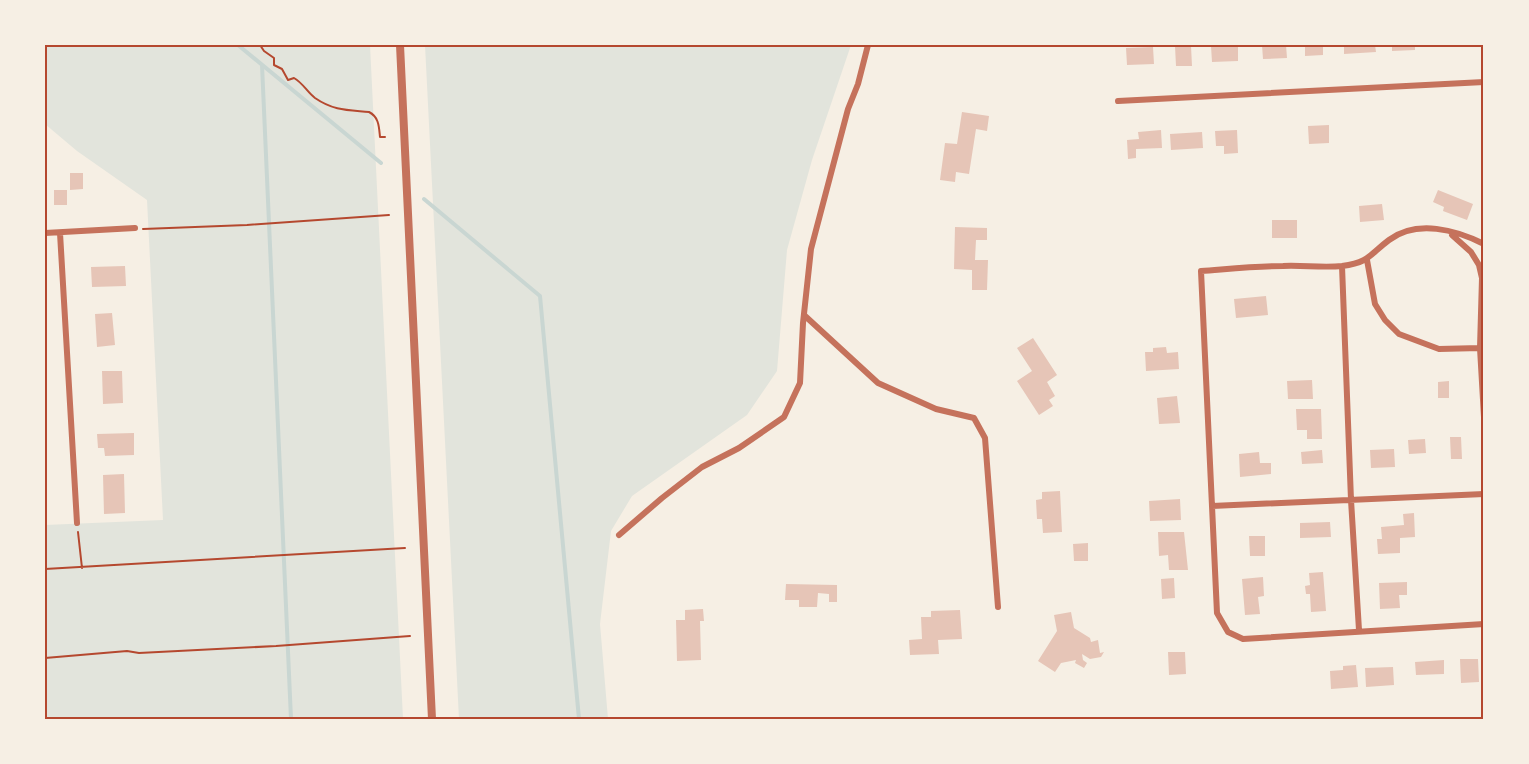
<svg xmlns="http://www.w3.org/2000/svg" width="1529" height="764" viewBox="0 0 1529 764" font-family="'Titillium Web',sans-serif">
  <rect width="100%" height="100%" fill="#f6efe4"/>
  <path fill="#e2e4dc" d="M 45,45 L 370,45 L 403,719 L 45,719 L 45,525 L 163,520 L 147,200 L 77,151 L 45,124 Z
    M 425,45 L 851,45 L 812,160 L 787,250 L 777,371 L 747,415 L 632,496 L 611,531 L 600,624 L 608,719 L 459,719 Z"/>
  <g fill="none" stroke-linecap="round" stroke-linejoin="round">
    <path stroke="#c9d6d2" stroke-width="4" d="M 238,45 L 381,163
      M 262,65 L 291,719
      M 424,199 L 540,296 L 579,719"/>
  </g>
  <path fill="#e6c5b7" d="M 1238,45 L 1238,61 L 1212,62 L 1211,46 Z
    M 1262,45 L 1286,45 L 1287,58 L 1263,59 Z
    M 1323,45 L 1323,55 L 1305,56 L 1305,46 Z
    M 1344,45 L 1375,45 L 1376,52 L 1344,54 Z
    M 1392,45 L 1415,45 L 1415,50 L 1392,51 Z
    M 1175,46 L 1191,46 L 1192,66 L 1176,66 Z
    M 1153,47 L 1154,64 L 1127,65 L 1126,48 Z
    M 962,112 L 989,116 L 987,131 L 976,129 L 969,174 L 956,172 L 955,182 L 940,180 L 945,143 L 957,144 Z
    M 1329,125 L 1329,143 L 1309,144 L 1308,126 Z
    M 1161,130 L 1162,148 L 1136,149 L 1136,158 L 1128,159 L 1127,140 L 1139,139 L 1138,132 Z
    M 1237,130 L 1238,153 L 1224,154 L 1224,146 L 1216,146 L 1215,131 Z
    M 1202,132 L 1203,148 L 1171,150 L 1170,134 Z
    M 70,173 L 83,173 L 83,189 L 70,190 Z
    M 54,190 L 67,190 L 67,205 L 54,205 Z
    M 1438,190 L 1473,204 L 1467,220 L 1443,211 L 1444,207 L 1433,202 Z
    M 1382,204 L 1384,220 L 1360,222 L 1359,206 Z
    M 1272,220 L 1297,220 L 1297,238 L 1272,238 Z
    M 955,227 L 987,228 L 987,240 L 976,240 L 975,260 L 988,260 L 987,290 L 972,290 L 972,270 L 954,269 Z
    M 125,266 L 126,286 L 92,287 L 91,267 Z
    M 1266,296 L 1268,315 L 1236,318 L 1234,299 Z
    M 112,313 L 115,345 L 97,347 L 95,314 Z
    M 1033,338 L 1057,375 L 1047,382 L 1055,396 L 1049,400 L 1053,406 L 1039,415 L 1017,381 L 1032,371 L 1017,348 Z
    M 1166,347 L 1167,353 L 1178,352 L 1179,369 L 1146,371 L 1145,352 L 1153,352 L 1153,348 Z
    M 102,371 L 122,371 L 123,403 L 103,404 Z
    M 1312,380 L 1313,399 L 1288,399 L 1287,381 Z
    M 1449,381 L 1449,398 L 1438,398 L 1438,382 Z
    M 1177,396 L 1180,423 L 1159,424 L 1157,398 Z
    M 1296,409 L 1321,409 L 1322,439 L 1307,439 L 1307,430 L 1297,430 Z
    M 134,433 L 134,455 L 105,456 L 104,448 L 98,448 L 97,434 Z
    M 1450,437 L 1461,437 L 1462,459 L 1451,459 Z
    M 1425,439 L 1426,453 L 1409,454 L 1408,440 Z
    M 1394,449 L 1395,467 L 1371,468 L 1370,450 Z
    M 1322,450 L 1323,463 L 1302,464 L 1301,452 Z
    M 1259,452 L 1260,463 L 1271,463 L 1271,474 L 1240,477 L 1239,454 Z
    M 124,474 L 125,513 L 104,514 L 103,475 Z
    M 1060,491 L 1062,532 L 1043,533 L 1042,519 L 1037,519 L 1036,500 L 1042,499 L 1042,492 Z
    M 1180,499 L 1181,520 L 1150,521 L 1149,501 Z
    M 1414,513 L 1415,537 L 1400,538 L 1400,553 L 1378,554 L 1377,539 L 1382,539 L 1381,527 L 1404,525 L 1403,514 Z
    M 1330,522 L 1331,537 L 1300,538 L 1300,523 Z
    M 1158,532 L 1184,532 L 1188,570 L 1169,570 L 1168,555 L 1159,556 Z
    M 1249,536 L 1265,536 L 1265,556 L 1250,556 Z
    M 1088,543 L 1088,561 L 1074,561 L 1073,544 Z
    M 1323,572 L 1326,611 L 1311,612 L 1310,594 L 1306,594 L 1305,586 L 1310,585 L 1309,573 Z
    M 1263,577 L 1264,596 L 1258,597 L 1260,614 L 1245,615 L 1242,579 Z
    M 1174,578 L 1175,598 L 1162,599 L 1161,579 Z
    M 1407,582 L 1407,595 L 1399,595 L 1400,608 L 1380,609 L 1379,583 Z
    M 786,584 L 837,585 L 837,602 L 829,602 L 829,594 L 818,593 L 817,607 L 799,607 L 799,600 L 785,600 Z
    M 703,609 L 704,621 L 700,621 L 701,660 L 677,661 L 676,620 L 685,620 L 685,610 Z
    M 960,610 L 962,639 L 938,640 L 939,654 L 910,655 L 909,640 L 922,639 L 921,617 L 931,617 L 931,611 Z
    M 1071,612 L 1074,628 L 1090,638 L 1091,642 L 1098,640 L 1100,653 L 1104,652 L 1101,657 L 1090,659 L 1082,654 L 1083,660 L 1087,663 L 1084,668 L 1075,663 L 1076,660 L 1061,663 L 1055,672 L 1038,661 L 1057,631 L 1054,615 Z
    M 1168,652 L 1185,652 L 1186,674 L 1169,675 Z
    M 1460,659 L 1478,659 L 1479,682 L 1461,683 Z
    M 1444,660 L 1444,674 L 1416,675 L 1415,662 Z
    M 1356,665 L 1358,687 L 1331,689 L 1330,671 L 1343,670 L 1343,666 Z
    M 1393,667 L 1394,685 L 1366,687 L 1365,668 Z"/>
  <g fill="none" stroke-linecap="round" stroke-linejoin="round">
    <path stroke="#b5482f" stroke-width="2" d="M 260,45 L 264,51 L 274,58 L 274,65 L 282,69 L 288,80 L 294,78 C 303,83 307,92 315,98 C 334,111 348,110 369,112 C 379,117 379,127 380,137 L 385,137
      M 143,229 L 247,225 L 389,215
      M 78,532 L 82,568
      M 45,569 L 405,548
      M 45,658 L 127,651 L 139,653 L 276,646 L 410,636"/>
    <path stroke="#c5725c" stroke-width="6" d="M 1118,101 L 1484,82
      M 45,233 L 135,228
      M 60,233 L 77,523
      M 1452,235 L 1471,252 L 1479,265 L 1482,278 L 1480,348 L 1484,417
      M 1484,244 C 1456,230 1417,219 1389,240 C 1369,255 1370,262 1342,266 C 1323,268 1302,265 1283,266 C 1255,266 1228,269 1201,271 L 1217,613 L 1228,632 L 1243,639 L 1484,624
      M 1367,260 L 1375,304 L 1385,320 L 1399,334 L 1439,349 L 1480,348
      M 1342,266 L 1351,500 L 1359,630
      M 804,315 L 878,383 L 936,409 L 974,418 L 985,438 L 998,607
      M 1212,506 L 1484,494
      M 619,535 L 662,498 L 702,467 L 739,448 L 784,417 L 800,383 L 803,323 L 811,249 L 848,109 L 858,84 L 868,45"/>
    <path stroke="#c5725c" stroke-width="8" d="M 400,45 L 432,719"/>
  </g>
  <rect width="1529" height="764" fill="none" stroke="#f6efe4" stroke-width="93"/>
  <rect x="46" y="46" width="1436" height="672" fill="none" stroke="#b5482f" stroke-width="2"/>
</svg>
